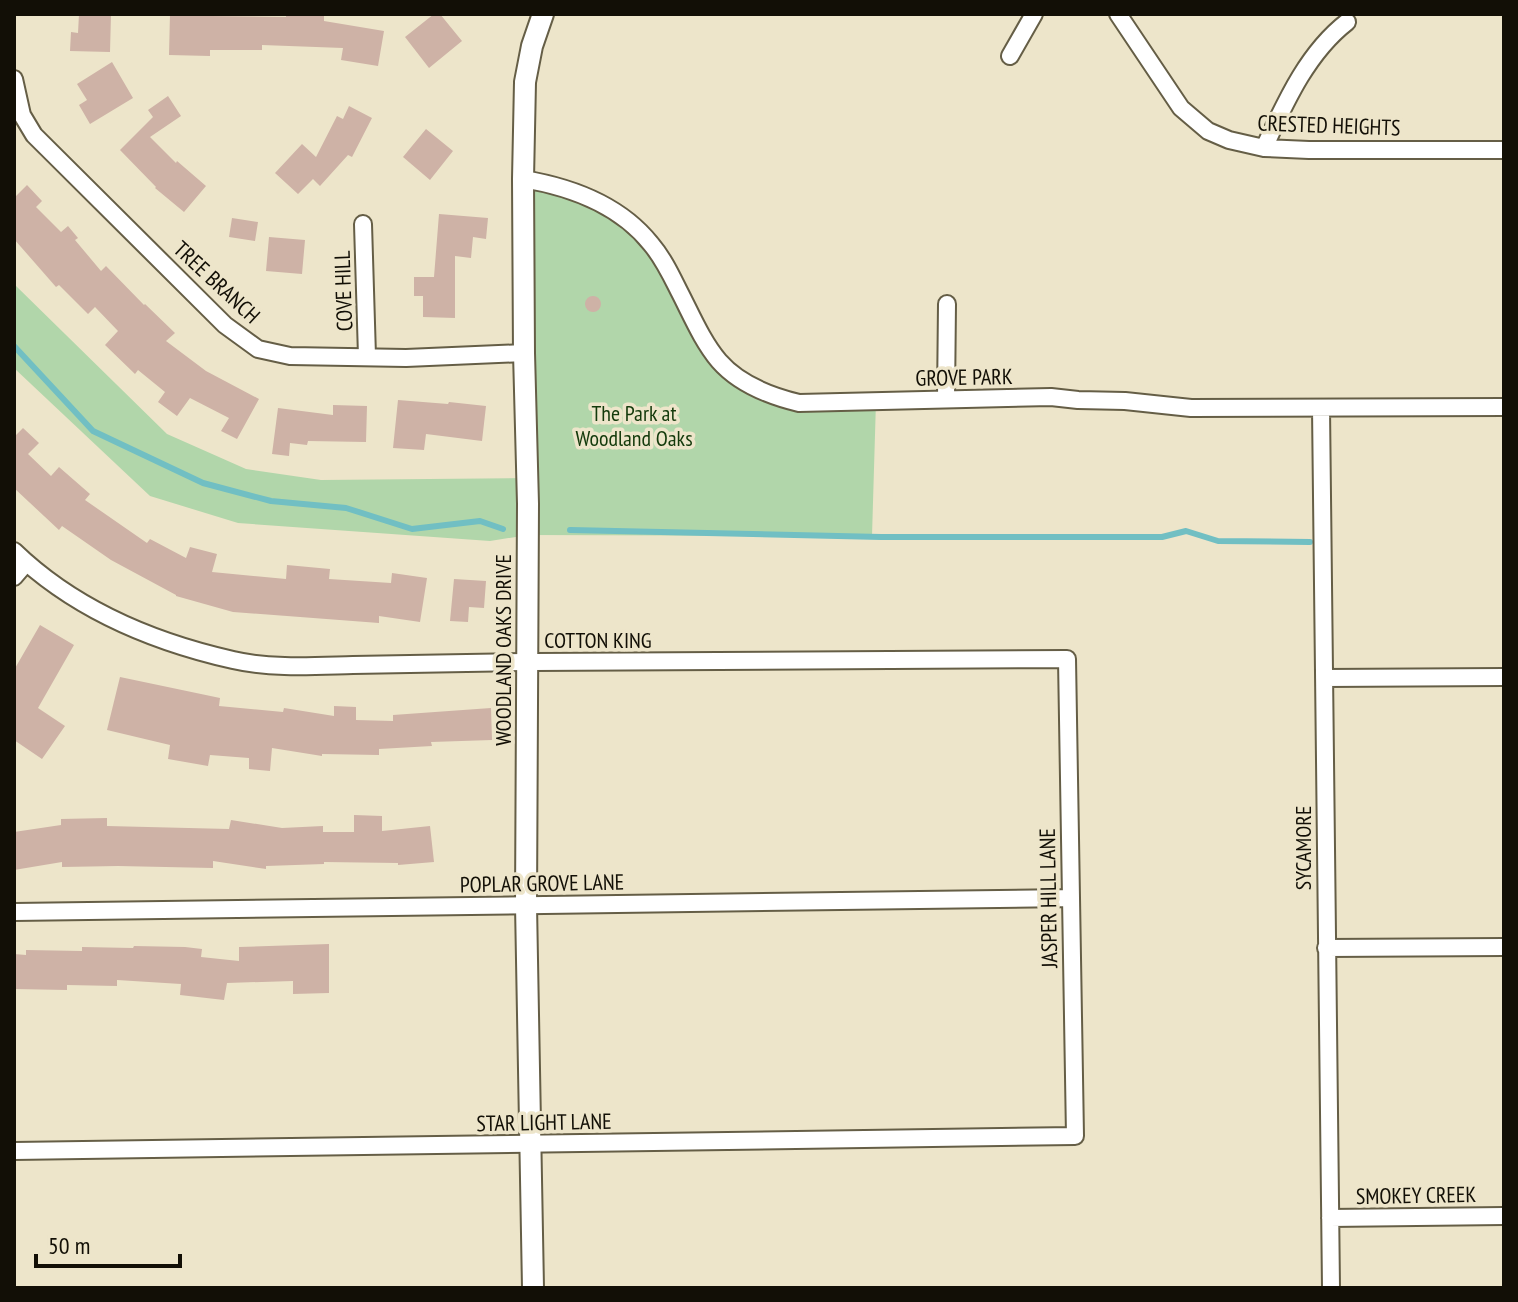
<svg xmlns="http://www.w3.org/2000/svg" width="1518" height="1302" viewBox="0 0 1518 1302" font-family="'PT Sans Narrow',sans-serif">
  <rect width="100%" height="100%" fill="#ede5ca"/>
  <path fill="#b1d6aa" d="M 523,179 L 627,219 L 719,361 L 774,397 L 876,401 L 872,536 L 528,535 L 490,541 L 238,523 L 150,496 L 14,368 L 14,284 L 167,434 L 246,469 L 321,480 L 527,478 Z"/>
  <g fill="none" stroke-linecap="round" stroke-linejoin="round">
    <path stroke="#71bfc3" stroke-width="6" d="M 14,346 L 93,431 L 203,483 L 271,501 L 346,508 L 412,529 L 480,521 L 503,529
      M 570,530 L 881,537 L 1162,537 L 1186,531 L 1218,541 L 1310,542"/>
  </g>
  <path fill="#ceb2a6" d="M 79,14 L 111,14 L 110,52 L 70,51 L 71,32 L 78,33 Z
    M 170,14 L 211,14 L 211,16 L 286,17 L 286,14 L 324,15 L 324,21 L 384,31 L 378,66 L 341,60 L 343,48 L 262,45 L 262,50 L 210,50 L 210,56 L 169,55 Z
    M 434,14 L 440,14 L 462,41 L 429,68 L 405,37 Z
    M 112,62 L 133,98 L 90,124 L 79,105 L 87,100 L 77,84 Z
    M 168,96 L 181,116 L 150,137 L 176,163 L 177,161 L 206,186 L 184,212 L 155,188 L 156,187 L 120,150 L 153,117 L 148,110 Z
    M 349,106 L 372,118 L 352,157 L 348,155 L 320,186 L 313,179 L 298,194 L 275,173 L 302,144 L 316,157 L 337,116 L 343,119 Z
    M 426,129 L 453,151 L 430,180 L 403,157 Z
    M 27,185 L 42,201 L 36,207 L 61,232 L 68,226 L 78,238 L 75,240 L 101,271 L 106,266 L 144,305 L 145,304 L 175,333 L 166,341 L 206,371 L 259,399 L 237,439 L 221,431 L 229,418 L 190,398 L 177,416 L 158,402 L 165,392 L 138,370 L 135,374 L 105,345 L 118,331 L 95,307 L 88,314 L 59,285 L 56,287 L 14,239 L 14,198 Z
    M 439,214 L 488,218 L 486,239 L 473,237 L 471,258 L 455,256 L 455,318 L 423,317 L 423,296 L 414,296 L 414,277 L 434,277 Z
    M 232,218 L 258,222 L 255,241 L 229,237 Z
    M 269,237 L 305,240 L 302,274 L 266,271 Z
    M585 304a8 8 0 1 1 16 0a8 8 0 1 1-16 0Z
    M 398,400 L 448,404 L 449,402 L 486,406 L 482,441 L 426,434 L 424,450 L 393,448 Z
    M 333,405 L 367,406 L 366,442 L 308,441 L 307,445 L 290,443 L 289,456 L 272,454 L 278,408 L 333,415 Z
    M 23,428 L 39,443 L 28,454 L 51,476 L 59,467 L 90,494 L 85,500 L 147,543 L 150,539 L 186,558 L 190,547 L 217,554 L 212,572 L 286,579 L 287,565 L 330,569 L 329,579 L 391,583 L 392,573 L 427,578 L 420,622 L 379,616 L 379,623 L 233,612 L 176,596 L 176,595 L 111,560 L 62,526 L 59,530 L 14,488 L 14,437 Z
    M 454,579 L 486,581 L 484,608 L 469,607 L 468,622 L 450,621 Z
    M 40,625 L 74,645 L 38,708 L 65,726 L 42,759 L 14,740 L 14,670 Z
    M 120,677 L 220,698 L 219,706 L 283,712 L 284,708 L 334,716 L 334,706 L 356,707 L 356,720 L 393,721 L 393,715 L 491,708 L 492,740 L 431,742 L 432,746 L 379,749 L 379,755 L 322,754 L 322,756 L 272,748 L 270,771 L 249,769 L 249,758 L 210,755 L 208,766 L 168,759 L 170,745 L 107,730 Z
    M 354,815 L 382,816 L 382,831 L 430,826 L 434,862 L 398,865 L 398,863 L 324,862 L 324,864 L 266,866 L 266,869 L 213,861 L 213,868 L 118,866 L 62,867 L 62,862 L 14,870 L 14,832 L 61,825 L 61,819 L 107,818 L 107,826 L 229,829 L 231,820 L 282,828 L 323,826 L 323,832 L 354,832 Z
    M 329,944 L 329,993 L 293,994 L 293,981 L 227,983 L 224,1000 L 180,995 L 181,984 L 117,980 L 117,986 L 67,985 L 67,990 L 14,989 L 14,954 L 26,955 L 26,950 L 82,951 L 82,947 L 133,948 L 134,946 L 185,947 L 202,949 L 201,957 L 239,961 L 239,947 Z"/>
  <g fill="none" stroke-linecap="round" stroke-linejoin="round">
    <g stroke="#655e46" stroke-width="20">
      <path id="minor" d="M 1118,14 L 1181,108 L 1208,131 L 1229,140 L 1264,148 L 1309,150 L 1504,150
        M 1010,56 L 1034,14
        M 14,79 L 22,115 L 34,135 L 225,325 L 258,349 L 290,356 L 406,358 L 524,353
        M 1264,148 C 1285,103 1307,53 1347,22
        M 523,179 C 571,187 620,205 651,244 C 663,258 671,275 679,291 C 691,314 702,341 719,361 C 739,384 770,396 799,403 L 1051,397 L 1078,400 L 1125,401 L 1191,408 L 1504,407
        M 363,224 L 367,356
        M 946,398 L 947,304
        M 1321,408 L 1331,1288
        M 14,551 C 74,609 153,642 233,660 C 272,669 314,666 353,665 C 410,664 466,663 523,662 C 704,660 885,660 1067,659 L 1075,1136 L 14,1151
        M 14,577 L 26,563
        M 1324,678 L 1504,677
        M 14,912 L 1070,898
        M 1326,948 L 1504,947
        M 1330,1218 L 1504,1216"/>
    </g>
    <g stroke="#655e46" stroke-width="24">
      <path id="tertiary" d="M 533,1288 L 526,905 L 528,504 L 524,353 L 523,179 L 525,82 L 532,46 L 543,14"/>
    </g>
    <use href="#minor" stroke="#fff" stroke-width="16"/>
    <use href="#tertiary" stroke="#fff" stroke-width="20"/>
  </g>
  <g text-anchor="middle" stroke-width="7" stroke-linejoin="round" paint-order="stroke">
    <g font-size="22" fill="#120f06" stroke="#ede5ca">
      <text transform="translate(1329 125) rotate(2)" y="8">CRESTED HEIGHTS</text>
      <text transform="translate(217 282) rotate(43)" y="8">TREE BRANCH</text>
      <text transform="translate(343 291) rotate(-92)" y="8">COVE HILL</text>
      <text transform="translate(964 377) rotate(-1)" y="8">GROVE PARK</text>
      <text x="598" y="648">COTTON KING</text>
      <text transform="translate(503 650) rotate(-90)" y="8">WOODLAND OAKS DRIVE</text>
      <text transform="translate(1303 848) rotate(-90)" y="8">SYCAMORE</text>
      <text transform="translate(542 883) rotate(-1)" y="8">POPLAR GROVE LANE</text>
      <text transform="translate(1048 898) rotate(-91)" y="8">JASPER HILL LANE</text>
      <text transform="translate(544 1122) rotate(-1)" y="8">STAR LIGHT LANE</text>
      <text transform="translate(1416 1195) rotate(-1)" y="8">SMOKEY CREEK</text>
    </g>
    <g font-size="22" fill="#133a0b" stroke="#ede5ca">
      <text x="634" y="421">The Park at<tspan x="634" dy="25">Woodland Oaks</tspan></text>
    </g>
  </g>
  <rect width="1518" height="1302" fill="none" stroke="#120f06" stroke-width="32"/>
  <path d="M36 1254v12h144v-12" fill="none" stroke="#120f06" stroke-width="4"/>
  <text x="48" y="1254" font-size="24" fill="#120f06" stroke="#ede5ca" stroke-width="6" paint-order="stroke">50 m</text>
</svg>
